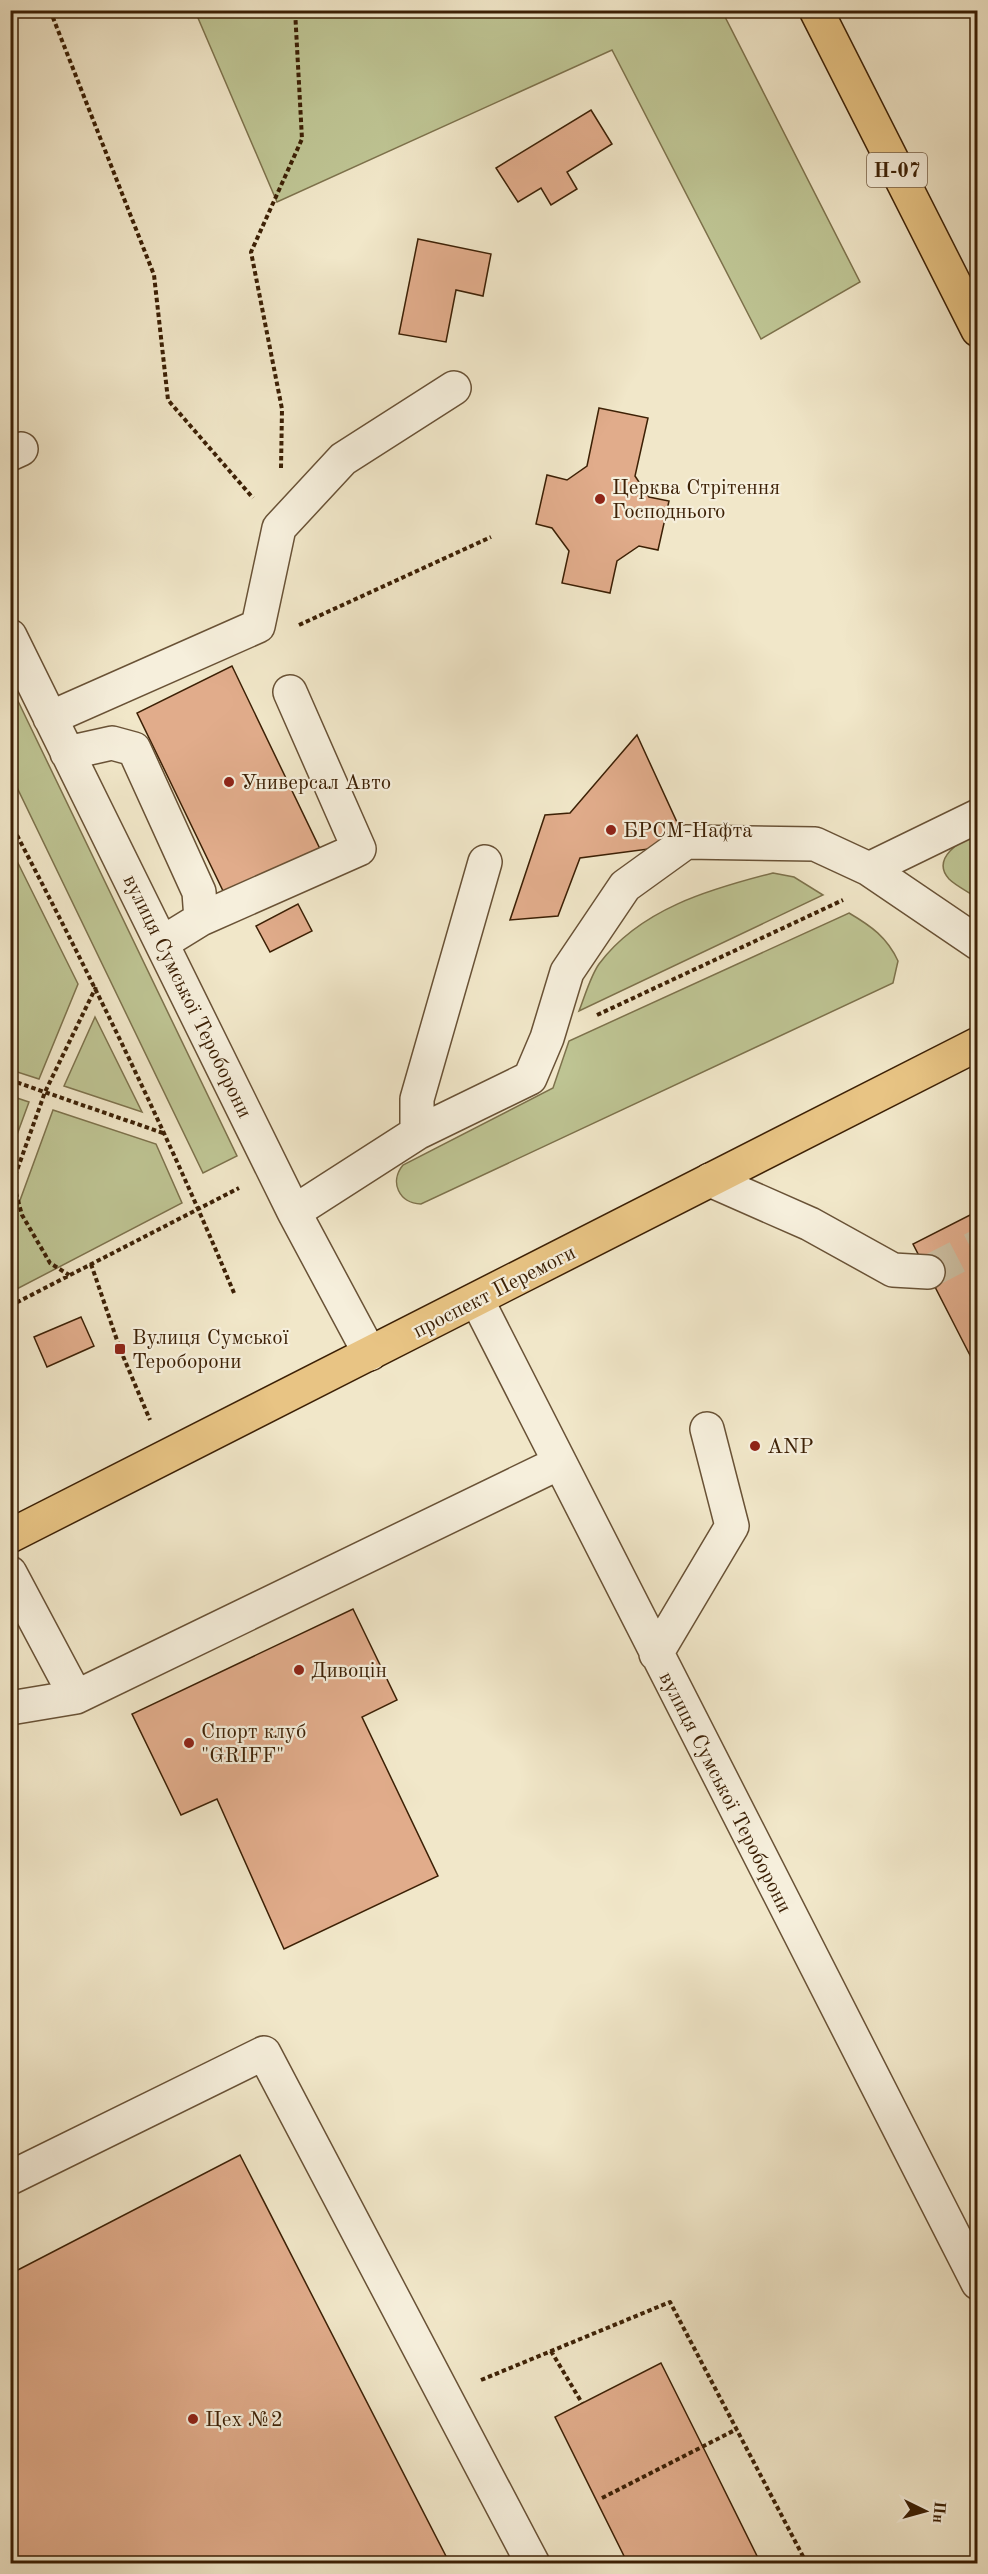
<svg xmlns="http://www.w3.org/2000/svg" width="988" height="2574" viewBox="0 0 988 2574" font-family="'Old Standard TT',serif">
  <rect width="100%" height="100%" fill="#f1e7c9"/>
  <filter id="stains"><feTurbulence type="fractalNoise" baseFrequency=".00333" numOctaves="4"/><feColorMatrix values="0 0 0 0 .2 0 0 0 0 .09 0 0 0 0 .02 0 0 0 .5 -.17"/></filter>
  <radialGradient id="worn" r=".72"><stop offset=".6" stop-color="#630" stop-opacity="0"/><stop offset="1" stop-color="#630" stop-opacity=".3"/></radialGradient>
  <path fill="#bec493" stroke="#7d724c" stroke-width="1.5" d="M 195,11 L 722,11 L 860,282 L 761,339 L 612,50 L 277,202 Z
    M 17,699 L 237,1156 L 203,1173 L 11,775 L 11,702 Z
    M 977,833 L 977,898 C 969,892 956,886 949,879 C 930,858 962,840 977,833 Z
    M 11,849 L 78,984 L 39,1079 L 11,1070 Z
    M 773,873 L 794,877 L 823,895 L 579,1011 C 585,996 590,977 599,964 C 640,909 710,889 773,873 Z
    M 849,913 C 871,926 887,937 898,961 L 893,983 L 421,1204 C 399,1203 389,1182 403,1165 L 553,1088 L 569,1041 Z
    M 95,1017 L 142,1112 L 64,1086 Z
    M 11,1096 L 29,1102 L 11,1151 L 10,1096 Z
    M 53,1110 L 156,1144 L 182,1203 L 11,1292 L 11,1225 Z"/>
  <path fill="#e1ac8b" stroke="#3c2005" stroke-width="1.5" d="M 951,10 L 967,10 L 955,17 Z
    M 591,110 L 612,144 L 567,172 L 577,189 L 551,205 L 541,188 L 518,202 L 496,168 Z
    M 418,239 L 491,254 L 483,296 L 456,290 L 446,342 L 399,334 Z
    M 599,408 L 648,418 L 635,476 L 649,497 L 669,501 L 658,550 L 639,546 L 617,561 L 610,593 L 562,583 L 569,551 L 552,528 L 536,524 L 547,475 L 567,480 L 587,466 Z
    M 232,666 L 321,851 L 226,897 L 137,713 Z
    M 637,735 L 687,844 L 580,858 L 558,916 L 510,920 L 545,815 L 570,813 Z
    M 298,904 L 312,931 L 270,952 L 256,926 Z
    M 972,1214 L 978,1225 L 976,1367 L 913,1244 Z
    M 81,1317 L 94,1346 L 47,1367 L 34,1337 Z
    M 353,1609 L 397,1700 L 362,1717 L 438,1876 L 284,1949 L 217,1799 L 181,1815 L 132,1714 Z
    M 240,2155 L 450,2564 L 10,2564 L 10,2274 Z
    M 661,2363 L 702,2445 L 761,2564 L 628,2564 L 555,2417 Z"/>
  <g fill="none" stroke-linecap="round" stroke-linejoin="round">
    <path stroke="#cdbfa2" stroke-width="33" stroke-dasharray="33 16" stroke-linecap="butt" d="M 928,1272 L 978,1246"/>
    <g stroke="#695236" stroke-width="36">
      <path id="minor" d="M 10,454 L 21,449
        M 10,636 L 294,1212 L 370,1354
        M 50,718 L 258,626 L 279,528 L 343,459 L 454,388
        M 67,753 L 112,743 L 134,749 L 199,892 L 201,919
        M 869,869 L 978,816
        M 162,943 L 201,919 L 359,849 L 290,692
        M 417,1133 L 417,1099 L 485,862
        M 710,1180 L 810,1224 L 893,1270 L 928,1272
        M 294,1212 L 417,1133 L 530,1078 L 547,1038 L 567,972 L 625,886 L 686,842 L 815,844 L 869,869 L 978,943
        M 477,1300 L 978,2283
        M 10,1573 L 76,1697
        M 656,1654 L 732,1526 L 707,1429
        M 10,1708 L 76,1697 L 559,1463
        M 10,2178 L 264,2053 L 533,2564"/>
    </g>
    <g stroke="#3c2005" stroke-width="36">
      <path id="major" d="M 816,10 L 978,330
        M 10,1536 L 978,1044"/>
    </g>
    <path stroke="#3c2005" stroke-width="4" stroke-dasharray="4.5 3" stroke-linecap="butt" d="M 50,10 L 154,275 L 168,400 L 253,498
      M 281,468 L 282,409 L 251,252 L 302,139 L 295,10
      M 299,625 L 491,537
      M 10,822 C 91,976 167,1132 234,1293
      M 597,1015 L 843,900
      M 10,1080 L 163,1133
      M 10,1171 L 22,1215 L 50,1263 L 69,1275
      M 10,1190 L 45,1092 L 96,987
      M 91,1264 L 120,1349 L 150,1420
      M 10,1306 L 239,1188
      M 551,2351 L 582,2403
      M 481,2380 L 670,2302 L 807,2564
      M 602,2498 L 737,2429"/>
    <use href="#minor" stroke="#f6efdc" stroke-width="33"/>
    <use href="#major" stroke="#e8c484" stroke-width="33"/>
  </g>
  <g fill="#8f2418" stroke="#f6efdc" stroke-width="2">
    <circle cx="600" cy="499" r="6"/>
    <circle cx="229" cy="782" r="6"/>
    <circle cx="611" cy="830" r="6"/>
    <rect x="114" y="1343" width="12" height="12" rx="3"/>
    <circle cx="755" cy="1446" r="6"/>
    <circle cx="299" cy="1670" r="6"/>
    <circle cx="189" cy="1743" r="6"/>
    <circle cx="193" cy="2419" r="6"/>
  </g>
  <g text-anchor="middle" stroke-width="4.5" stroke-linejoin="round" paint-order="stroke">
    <rect fill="#f6efdc" stroke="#745e46" stroke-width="1.5" x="867" y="153" width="60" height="34" rx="4.5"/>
    <g font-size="20" font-weight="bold" fill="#3c2005">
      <text x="897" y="177">Н-07</text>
    </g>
    <g font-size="21" fill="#3c2005" stroke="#f6efdc" text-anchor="start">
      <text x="612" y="494">Церква Стрітення<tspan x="612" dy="24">Господнього</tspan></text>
      <text x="241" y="789">Универсал Авто</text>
      <text x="623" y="837">БРСМ-Нафта</text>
      <text x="132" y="1344">Вулиця Сумської<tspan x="132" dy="24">Тероборони</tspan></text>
      <text x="767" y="1453">ANP</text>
      <text x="311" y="1677">Дивоцін</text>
      <text x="201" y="1738">Спорт клуб<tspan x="201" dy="24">"GRIFF"</tspan></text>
      <text x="205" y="2426">Цех №2</text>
    </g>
    <g font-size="21" fill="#3c2005" stroke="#f6efdc">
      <text transform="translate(188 996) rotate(64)" y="7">вулиця Сумської Тероборони</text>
      <text transform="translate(494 1291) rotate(-27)" y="7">проспект Перемоги</text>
      <text transform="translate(726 1792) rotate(63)" y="7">вулиця Сумської Тероборони</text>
    </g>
  </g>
  <rect width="988" height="2574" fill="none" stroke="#f1e7c9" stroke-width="36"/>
  <rect x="12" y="12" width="964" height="2550" fill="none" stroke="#3c2005" stroke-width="3"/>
  <rect x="18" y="18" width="952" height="2538" fill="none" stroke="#3c2005" stroke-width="1.5"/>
  <g transform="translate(925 2511) rotate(95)" stroke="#f6efdc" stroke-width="4.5" paint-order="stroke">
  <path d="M0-4.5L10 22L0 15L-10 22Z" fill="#3c2005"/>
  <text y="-9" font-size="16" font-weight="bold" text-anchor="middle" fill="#3c2005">Пн</text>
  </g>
  <rect width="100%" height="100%" filter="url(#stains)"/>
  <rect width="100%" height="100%" fill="url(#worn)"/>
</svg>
